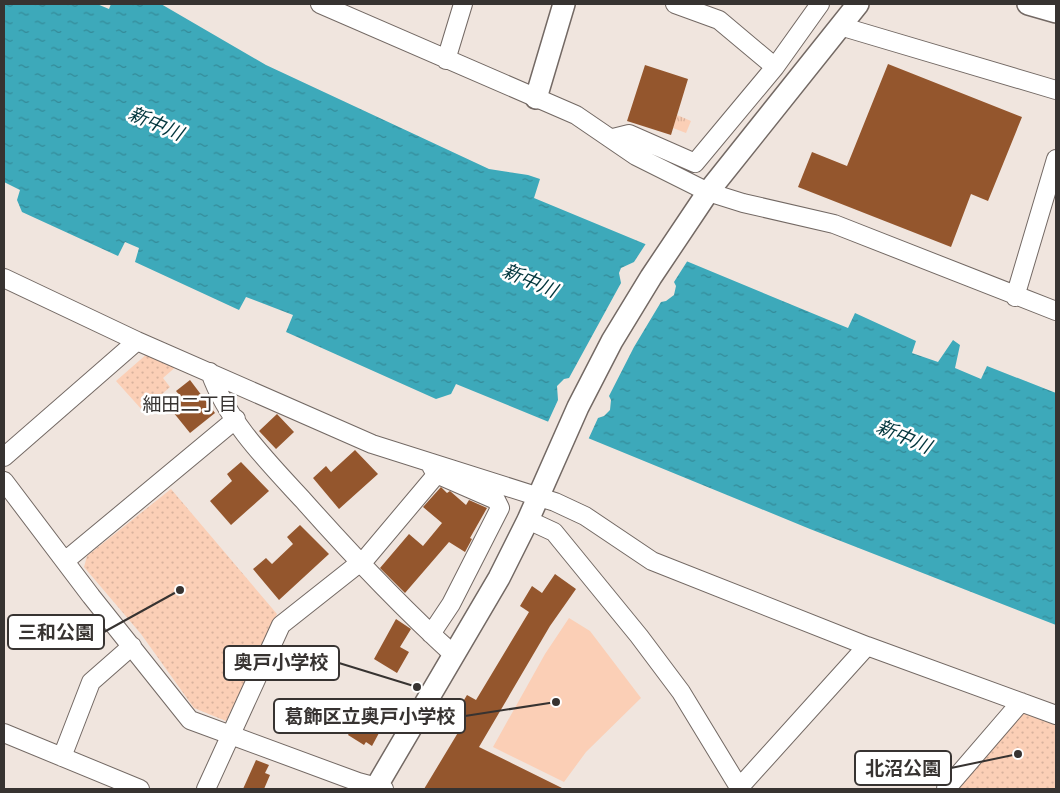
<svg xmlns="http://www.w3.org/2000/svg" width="1060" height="793" viewBox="0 0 1060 793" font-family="'Open Sans','Noto Sans JP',sans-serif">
  <defs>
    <pattern id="grass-tufts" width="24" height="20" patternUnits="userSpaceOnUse" patternTransform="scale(1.25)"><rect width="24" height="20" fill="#fbcfb6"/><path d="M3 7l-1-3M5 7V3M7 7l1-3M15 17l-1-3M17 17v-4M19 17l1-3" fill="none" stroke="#d8b29d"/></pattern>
    <pattern id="park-dots" width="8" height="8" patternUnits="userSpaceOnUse" patternTransform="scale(1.25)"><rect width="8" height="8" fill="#fbcfb6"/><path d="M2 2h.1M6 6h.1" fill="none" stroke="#d8b29d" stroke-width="1.8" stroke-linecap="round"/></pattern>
    <pattern id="water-ripples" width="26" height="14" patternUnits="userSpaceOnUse" patternTransform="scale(1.25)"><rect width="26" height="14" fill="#3da9ba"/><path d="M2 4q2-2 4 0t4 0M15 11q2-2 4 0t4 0" fill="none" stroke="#348a98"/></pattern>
  </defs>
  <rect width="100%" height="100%" fill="#f0e5de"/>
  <path fill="url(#grass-tufts)" d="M 677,115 L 691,121 L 686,133 L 673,128 Z"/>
  <path fill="url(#park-dots)" d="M 148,353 L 178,365 L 163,378 L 170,387 L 143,411 L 116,381 Z
    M 171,489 L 277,614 L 226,721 L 194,708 L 141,634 L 84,567 L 87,556 Z
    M 1021,706 L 1056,719 L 1056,789 L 949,789 Z"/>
  <path fill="#fbcfb6" d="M 569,618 L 590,631 L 641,698 L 586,752 L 564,782 L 493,747 L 545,654 Z"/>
  <path fill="url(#water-ripples)" d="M 4,4 L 97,4 L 109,9 L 111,4 L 161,4 L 266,65 L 489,169 L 528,175 L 540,179 L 534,198 L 848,328 L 855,313 L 916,341 L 912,353 L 938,362 L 953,340 L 960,345 L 955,368 L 981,379 L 987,366 L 1056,393 L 1056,625 L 810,529 L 456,384 L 451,394 L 436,399 L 286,332 L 293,315 L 246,297 L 239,310 L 135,262 L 139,248 L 125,242 L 118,256 L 22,212 L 17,200 L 20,190 L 4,182 Z"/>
  <path fill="#f0e5de" d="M 647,242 L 688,260 L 674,282 L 676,286 L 674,295 L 666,301 L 661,302 L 634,347 L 609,396 L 611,400 L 610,410 L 604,416 L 598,418 L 588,440 L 547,424 L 558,400 L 557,386 L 564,379 L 569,378 L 621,283 L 619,273 L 621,268 L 634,262 Z"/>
  <path fill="#94562d" d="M 888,64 L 1022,117 L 988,201 L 971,194 L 951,247 L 798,187 L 812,152 L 847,166 Z
    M 645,65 L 688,79 L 671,135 L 627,121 Z
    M 190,380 L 215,413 L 190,433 L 169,407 L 181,397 L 176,391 Z
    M 277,414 L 294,432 L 276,449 L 259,431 Z
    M 355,450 L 378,474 L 339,509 L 313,478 L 326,466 L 331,472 Z
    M 241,462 L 269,491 L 231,525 L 210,501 L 232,481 L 227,474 Z
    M 441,487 L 447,493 L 450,491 L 466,505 L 469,500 L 487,508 L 470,538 L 472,539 L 465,552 L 449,542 L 405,593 L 380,568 L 409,534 L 423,546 L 442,523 L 423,507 Z
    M 300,525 L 329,554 L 279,600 L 253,569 L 266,558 L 272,564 L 293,544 L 287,537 Z
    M 555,574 L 576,589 L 550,626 L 479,747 L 564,789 L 424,789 L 465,721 L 455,715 L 467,695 L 476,700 L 529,612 L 520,606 L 532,586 L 542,593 Z
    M 396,619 L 411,629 L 400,647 L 409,652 L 397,673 L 374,659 Z
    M 357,720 L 379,733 L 372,746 L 366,742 L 364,745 L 348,735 Z
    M 256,760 L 269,765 L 265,773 L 270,775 L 264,789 L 243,789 Z"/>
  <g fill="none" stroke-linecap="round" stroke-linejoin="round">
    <g stroke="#736964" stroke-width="20">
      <path id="minor" d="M 320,4 L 576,115 L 636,156 L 708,192 L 743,203 L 834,224 L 1056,311
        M 675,4 L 719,20 L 775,67
        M 840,26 L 1056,90
        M 446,60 L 463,4
        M 613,138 L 629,134 L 695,163 L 775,67 L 820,4
        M 4,278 L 137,341 L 372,444 L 555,502 L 585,516 L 652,561 L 867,646 L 738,789
        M 1015,297 L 1056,159
        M 210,372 C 227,421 268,462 303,500 C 351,554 400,606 454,655
        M 4,457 L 137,341
        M 4,481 L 91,596 L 190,720 L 358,782 L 384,789
        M 528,520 L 554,532 L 639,636 L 681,692 L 740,789
        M 65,561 L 236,419
        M 431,634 L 451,604 L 500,508 L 496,500 L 441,476
        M 867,646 L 1056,715
        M 4,733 L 140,789
        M 62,757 L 91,682 L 132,646
        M 206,789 L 281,625 L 367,557 L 436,475 L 429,462
        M 946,789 L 1021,702"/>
    </g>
    <g stroke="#736964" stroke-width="24">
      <path id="tertiary" d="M 1028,4 L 1056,12
        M 536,98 L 564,4
        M 375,789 L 499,578 L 528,520 L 578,407 L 612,341 L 651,277 L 708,192 L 858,4"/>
    </g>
    <use href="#minor" stroke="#fff" stroke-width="18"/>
    <use href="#tertiary" stroke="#fff" stroke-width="21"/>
  </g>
  <g text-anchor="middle" stroke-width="5" stroke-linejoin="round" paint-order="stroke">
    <g font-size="19" font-style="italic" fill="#01353c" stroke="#fff">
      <text transform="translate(156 123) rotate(23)" y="7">新中川</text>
      <text transform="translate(530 280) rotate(23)" y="7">新中川</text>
      <text transform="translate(904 436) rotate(23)" y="7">新中川</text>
    </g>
    <g font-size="19" fill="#373331" stroke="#fff">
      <text x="190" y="411">細田二丁目</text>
    </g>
  </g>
  <path fill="none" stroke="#373331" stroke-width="2" d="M180 590L104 632M417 687L339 663M556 702L465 716M1018 754L951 768"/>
  <g fill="#373331" stroke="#fff" stroke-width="2">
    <circle cx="180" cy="590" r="5"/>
    <circle cx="417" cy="687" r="5"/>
    <circle cx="556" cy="702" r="5"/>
    <circle cx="1018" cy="754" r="5"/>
  </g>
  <g fill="#fff" stroke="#373331" stroke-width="2">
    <rect x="8" y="615" width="96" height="34" rx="5"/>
    <rect x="224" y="646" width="115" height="34" rx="5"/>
    <rect x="274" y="699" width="191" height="34" rx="5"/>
    <rect x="855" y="751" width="96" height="34" rx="5"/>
  </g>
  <g font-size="19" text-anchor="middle" font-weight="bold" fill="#373331">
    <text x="56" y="639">三和公園</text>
    <text x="281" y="669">奥戸小学校</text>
    <text x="370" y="723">葛飾区立奥戸小学校</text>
    <text x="903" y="775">北沼公園</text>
  </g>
  <rect width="1060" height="793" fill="none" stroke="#373331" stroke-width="10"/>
</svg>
